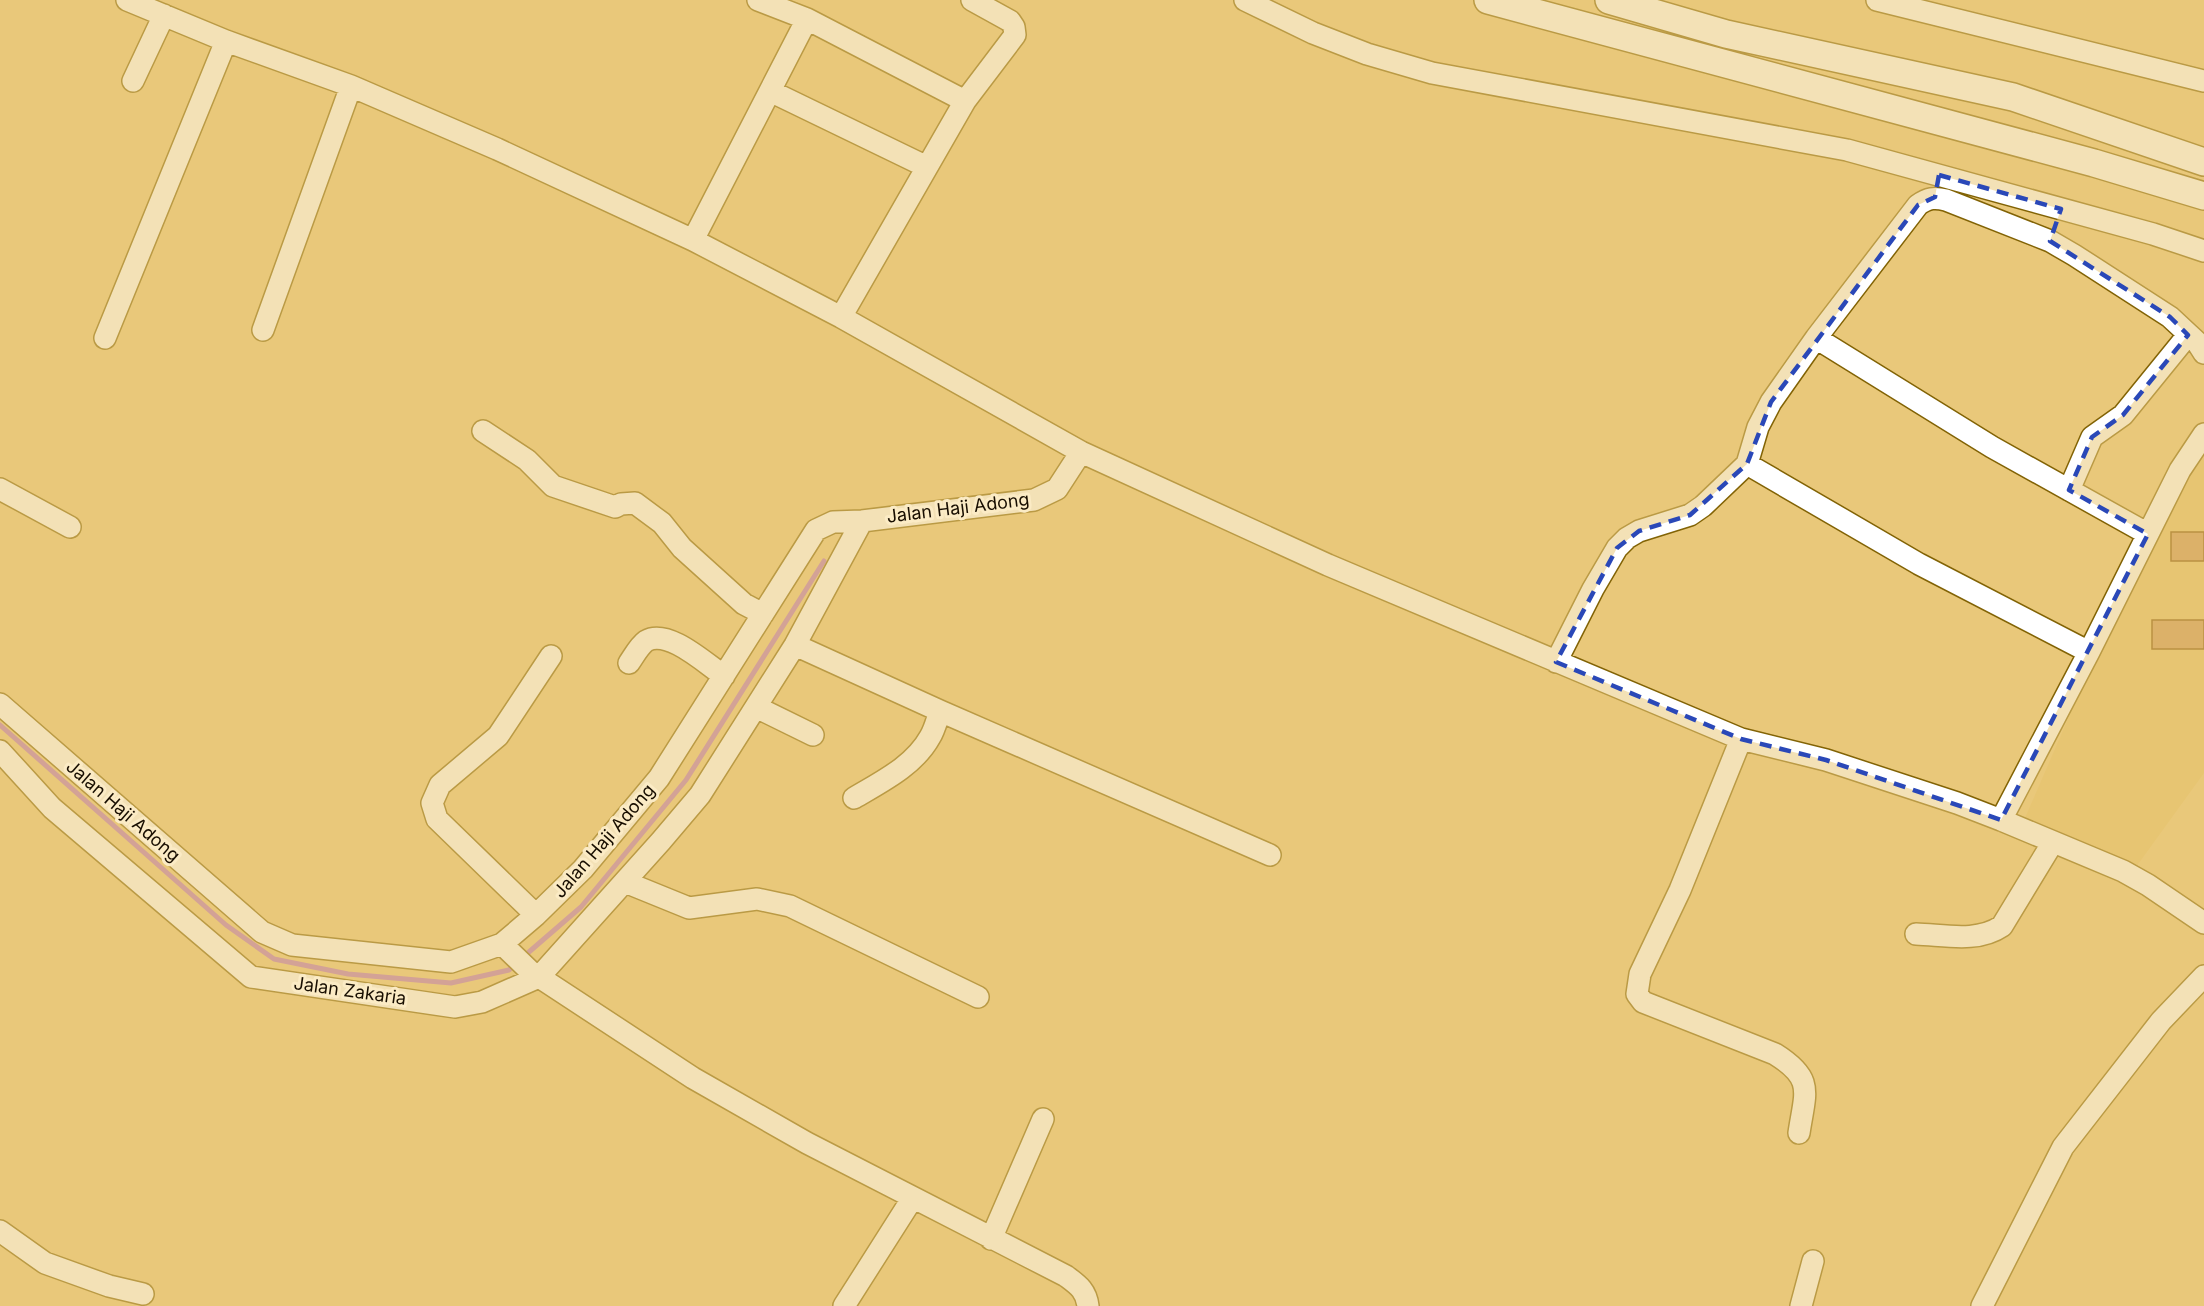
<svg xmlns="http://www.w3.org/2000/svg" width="2204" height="1306" viewBox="0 0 2204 1306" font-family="Inter,sans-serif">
  <rect width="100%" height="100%" fill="#e9c87a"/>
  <path fill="#e5c069" d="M 2204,452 L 2204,773 L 2136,867 L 2025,818 L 2128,581 L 2191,470 Z"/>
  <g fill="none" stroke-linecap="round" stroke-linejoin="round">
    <path stroke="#b973b9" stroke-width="5" d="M 0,725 L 226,925 L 274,959 L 348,974 L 451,983 L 509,970 L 515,964
      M 522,958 L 581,907 L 686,780 L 824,561"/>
  </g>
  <path fill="#cd9456" stroke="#814e00" stroke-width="1.5" d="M 2171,532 L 2204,532 L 2204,561 L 2171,561 Z
    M 2152,620 L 2204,620 L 2204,649 L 2152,649 Z"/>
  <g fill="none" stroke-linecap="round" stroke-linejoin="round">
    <g stroke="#826305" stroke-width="24">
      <path id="minor" d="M 127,0 L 226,41 L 351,86 L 497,149 L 693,240 L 841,317 L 1081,452 L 1328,565 L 1741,739 L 1826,760 L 1957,803 L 2001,820 L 2123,871 L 2148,885 L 2204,923
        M 758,0 L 807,19 L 965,101
        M 1245,0 L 1313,33 L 1367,54 L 1432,73 L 1847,150 L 2153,234 L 2204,251
        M 1877,0 L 2204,81
        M 133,81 L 164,15
        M 770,91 L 927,167
        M 693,240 L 807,19
        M 841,317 L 965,101 L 1015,35 L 1014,27 L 1010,21 L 972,0
        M 263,330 L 351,86
        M 105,338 L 226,41
        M 1816,338 L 1992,447 L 2148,534
        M 483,431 L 527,460 L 553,486 L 615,507 L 621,504 L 635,503 L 662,523 L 682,548 L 744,604 L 763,614
        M 1747,464 L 1919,564 L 2089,652
        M 0,489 L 70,527
        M 2069,490 L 2092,437 L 2123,415 L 2188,335
        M 795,645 L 940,711 L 1270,855
        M 1556,662 L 1593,589 L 1617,548 L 1627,538 L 1639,531 L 1690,515 L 1703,506 L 1747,464 L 1758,427 L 1771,402 L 1816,338 L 1918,205 C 1928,198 1934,197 1946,200 L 2050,241 L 2074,255 L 2170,317 L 2197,342 L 2204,353
        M 629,663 C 634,656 639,646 646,641 C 668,628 706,664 724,676
        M 0,704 L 262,932 L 292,945 L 451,962 L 502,944 L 536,915 L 583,869 L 659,778 L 816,530 L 833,522 L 862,521 L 1034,500 L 1057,489 L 1081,452
        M 756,707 L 813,735
        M 1741,739 L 1680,890 L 1640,974 L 1637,994 L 1643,1002 L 1775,1054 C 1815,1079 1805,1092 1799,1133
        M 0,751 L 52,808 L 251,977 L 455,1007 L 482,1002 L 539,977 L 661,841 L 700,795 L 795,645 L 862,521
        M 854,798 C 881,782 914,766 930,737 C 935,729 937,719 940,711
        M 2001,820 L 2089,652 L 2180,470 L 2204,434
        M 625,882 L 689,908 L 757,899 L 790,906 L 978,997
        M 536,915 L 437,819 L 432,803 L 440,785 L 498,736 L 551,656
        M 1916,934 C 1945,935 1977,943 2002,926 L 2053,842
        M 502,944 L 530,971 L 693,1078 L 807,1143 L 1066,1276 C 1078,1285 1086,1290 1088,1306
        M 0,1231 L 45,1263 L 109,1286 L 143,1294
        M 991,1239 L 1043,1119
        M 844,1306 L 912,1199
        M 1801,1306 L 1813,1261
        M 1982,1306 L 2063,1147 L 2161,1021 L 2204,976"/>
    </g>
    <g stroke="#826305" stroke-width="30">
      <path id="major" d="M 1488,0 L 2094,163 L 2204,196
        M 1609,0 L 1726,34 L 2013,97 L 2204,162"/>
    </g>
    <use href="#minor" stroke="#fff" stroke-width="21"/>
    <use href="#major" stroke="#fff" stroke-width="27"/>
  </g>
  <path d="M0 0H2204V1306H0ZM 1939,175 L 2061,209 L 2050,241 L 2170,317 L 2188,335 L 2123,415 L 2092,437 L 2069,490 L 2148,534 L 2001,820 L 1826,760 L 1741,739 L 1556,662 L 1617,548 L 1639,531 L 1690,515 L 1747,464 L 1771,402 L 1918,205 L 1935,197 Z" fill="#e9c87a" fill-opacity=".55" fill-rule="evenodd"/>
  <path fill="none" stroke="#2a48b8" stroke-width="4.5" stroke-dasharray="12 8" stroke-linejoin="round" d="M 1939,175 L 2061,209 L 2050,241 L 2170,317 L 2188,335 L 2123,415 L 2092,437 L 2069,490 L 2148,534 L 2001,820 L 1826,760 L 1741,739 L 1556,662 L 1617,548 L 1639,531 L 1690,515 L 1747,464 L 1771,402 L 1918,205 L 1935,197 Z"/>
  <g text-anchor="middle" stroke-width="6" stroke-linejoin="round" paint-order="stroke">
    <g font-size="18" fill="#180e00" stroke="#fbebc5">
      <text transform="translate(958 508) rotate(-7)" y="6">Jalan Haji Adong</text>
      <text transform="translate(123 811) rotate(41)" y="6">Jalan Haji Adong</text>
      <text transform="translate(604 841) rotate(-49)" y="6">Jalan Haji Adong</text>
      <text transform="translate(350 991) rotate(8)" y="6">Jalan Zakaria</text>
    </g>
  </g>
</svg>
